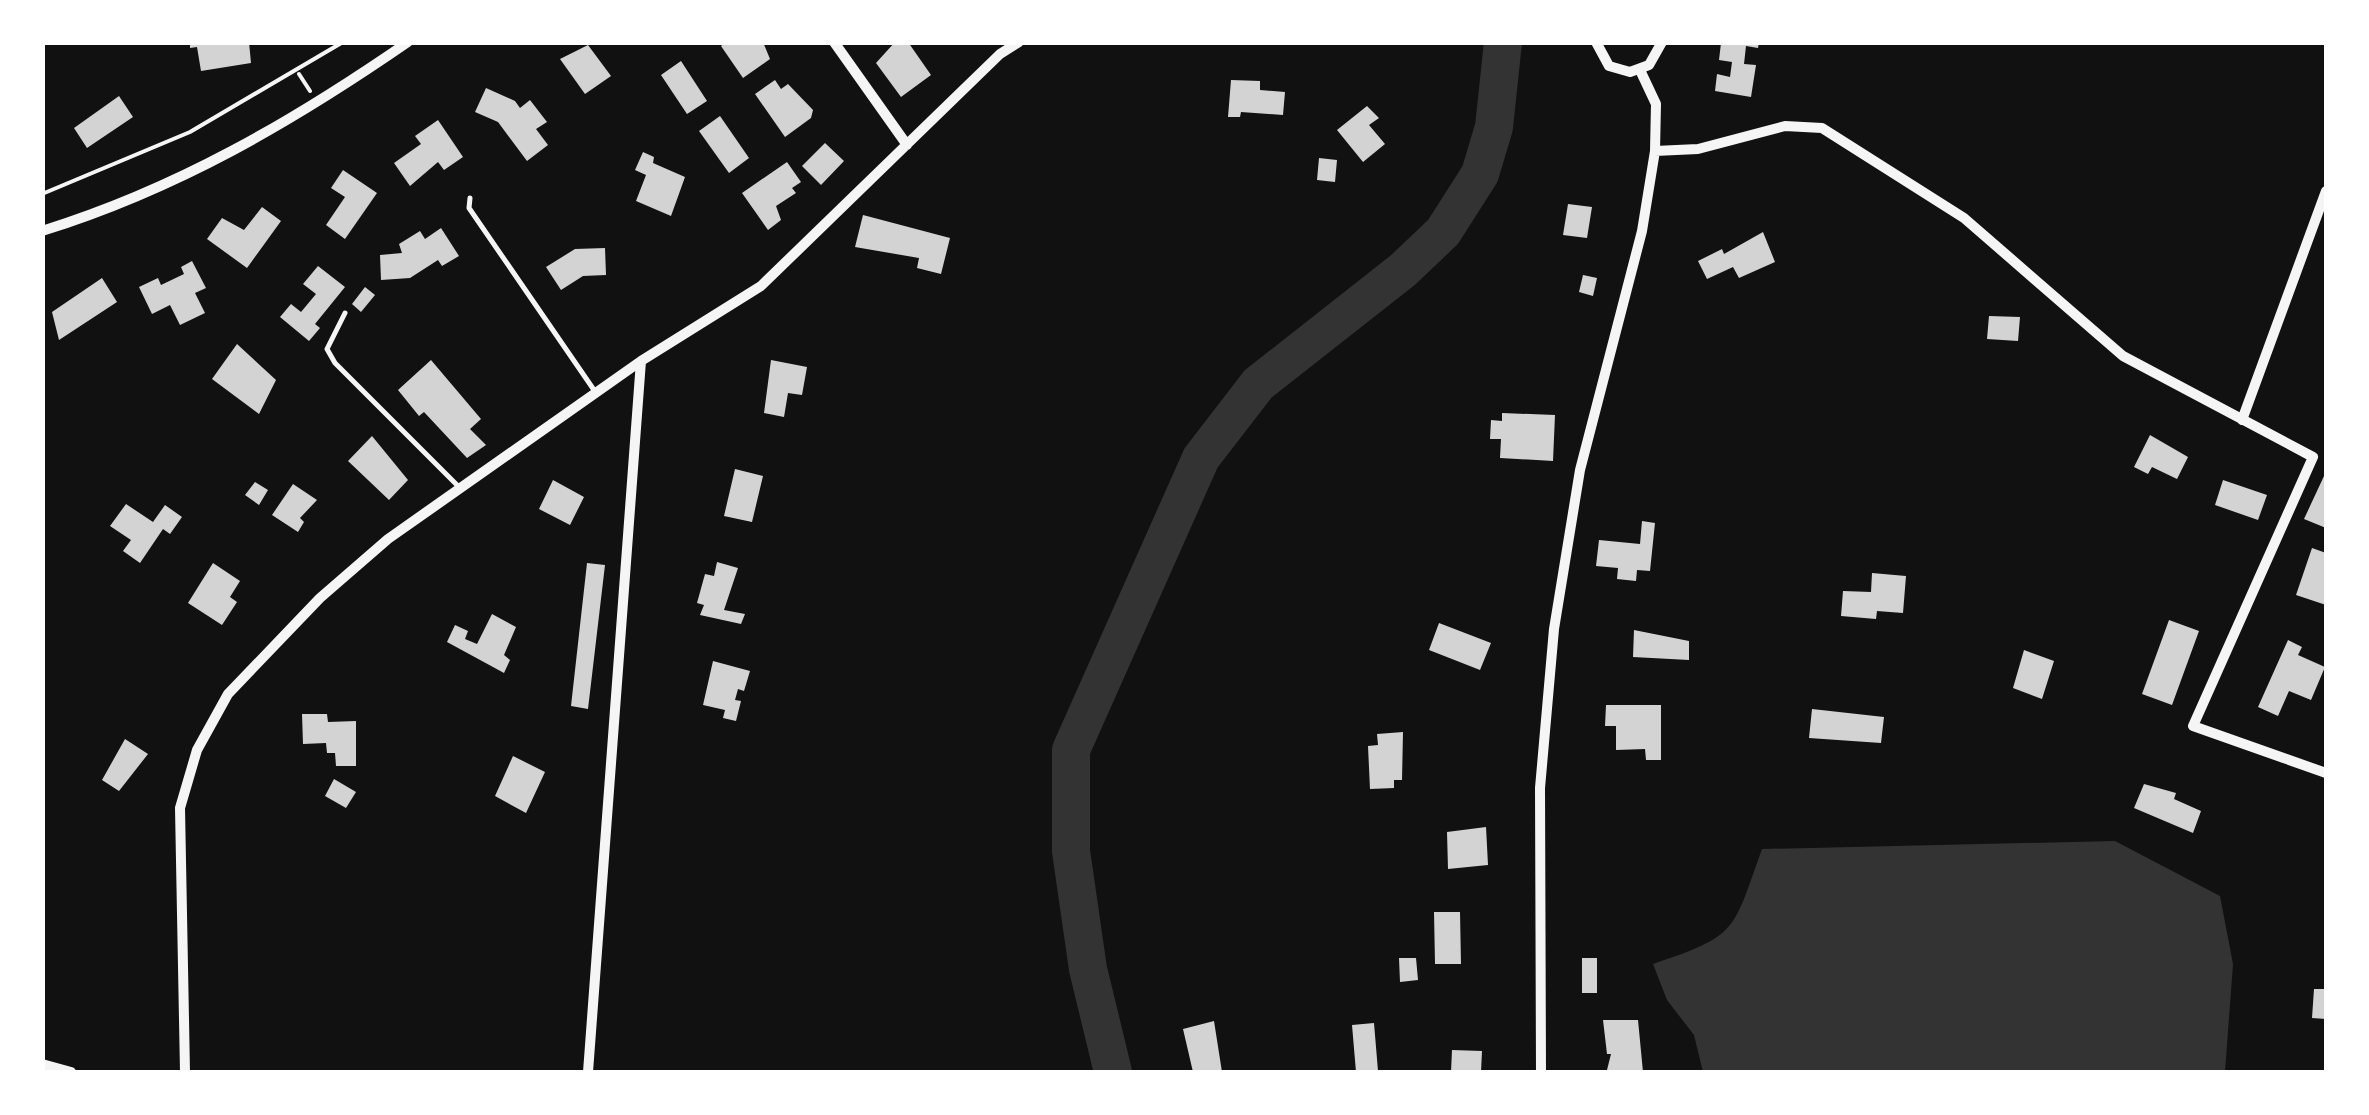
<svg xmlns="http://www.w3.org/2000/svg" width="2369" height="1115" viewBox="0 0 2369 1115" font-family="'Public Sans',sans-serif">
  <rect width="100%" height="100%" fill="#111"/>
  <path fill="#333" d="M 2115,841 L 2220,896 L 2233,964 L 2225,1072 L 1703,1072 L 1694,1035 L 1667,1000 L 1653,964 C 1739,935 1732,932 1762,849 Z"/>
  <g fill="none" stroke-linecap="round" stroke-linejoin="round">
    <path stroke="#333" stroke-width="38" d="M 1113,1072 L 1088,969 L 1071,851 L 1071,750 L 1201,458 L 1258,384 L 1403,270 L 1443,232 L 1480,174 L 1494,127 L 1503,42"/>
  </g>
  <path fill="#d3d3d3" d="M 190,42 L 249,42 L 251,63 L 201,71 L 197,47 L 190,48 Z
    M 726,42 L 763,42 L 770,59 L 743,78 L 721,46 Z
    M 895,42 L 908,42 L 931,75 L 901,97 L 876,63 Z
    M 1745,42 L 1759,42 L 1758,48 L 1746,46 L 1744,64 L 1756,65 L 1751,97 L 1715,91 L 1717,74 L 1730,77 L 1732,62 L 1719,60 L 1721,43 Z
    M 588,45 L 611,76 L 585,94 L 560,59 Z
    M 681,61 L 707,101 L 687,114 L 661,75 Z
    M 775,80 L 781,89 L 788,84 L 813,110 L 811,118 L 785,137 L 755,94 Z
    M 1231,80 L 1260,81 L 1260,90 L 1285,92 L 1283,115 L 1241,112 L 1240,117 L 1228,117 Z
    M 486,88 L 515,101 L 520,108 L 530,100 L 547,122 L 536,129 L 548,145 L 527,161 L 498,122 L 475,112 Z
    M 119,96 L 133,117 L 87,148 L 74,128 Z
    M 1367,106 L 1379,118 L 1369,125 L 1385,144 L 1363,162 L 1337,130 Z
    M 720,116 L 749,158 L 729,173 L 699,131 Z
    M 438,120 L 463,157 L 444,170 L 438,162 L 410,186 L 394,163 L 421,144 L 415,136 Z
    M 825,143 L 844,161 L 821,185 L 802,166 Z
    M 643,152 L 654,157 L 653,163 L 685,177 L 671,216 L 636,201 L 646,175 L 635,170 Z
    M 1319,158 L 1337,160 L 1335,182 L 1317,180 Z
    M 787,162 L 801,182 L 792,188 L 796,193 L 776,206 L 781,220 L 768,230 L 742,193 Z
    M 343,170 L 377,193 L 345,239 L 326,225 L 345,197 L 331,188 Z
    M 1568,204 L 1592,207 L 1587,238 L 1563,235 Z
    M 262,207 L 281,221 L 247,268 L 207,239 L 222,218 L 244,230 Z
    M 863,215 L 950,238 L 941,274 L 917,268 L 919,258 L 855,247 Z
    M 441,228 L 459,256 L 442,266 L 438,260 L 410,278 L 381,280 L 380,255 L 402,253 L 399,244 L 420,231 L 425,239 Z
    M 1763,232 L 1775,262 L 1739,278 L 1733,267 L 1707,279 L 1698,261 L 1722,249 L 1724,254 Z
    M 605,248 L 606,275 L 583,276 L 561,290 L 546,267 L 575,249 Z
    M 192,261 L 206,288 L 195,293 L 205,313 L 180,325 L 170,305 L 152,314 L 139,287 L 158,278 L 161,285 L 184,274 L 181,267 Z
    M 318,266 L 345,287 L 315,324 L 320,328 L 309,341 L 280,317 L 291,304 L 301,312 L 316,294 L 303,284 Z
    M 1583,275 L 1597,278 L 1593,296 L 1579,292 Z
    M 102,278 L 117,302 L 59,340 L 52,312 Z
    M 365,287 L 375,295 L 361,312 L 352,304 Z
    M 1989,316 L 2020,317 L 2018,341 L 1987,339 Z
    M 237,344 L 276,380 L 259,414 L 212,379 Z
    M 431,360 L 481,419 L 470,429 L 486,445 L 467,458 L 424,412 L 419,416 L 398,390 Z
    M 771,360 L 807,367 L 802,395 L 788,393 L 784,417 L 764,413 Z
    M 1502,413 L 1555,415 L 1553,461 L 1500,458 L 1501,439 L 1490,439 L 1491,420 L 1502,421 Z
    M 2150,435 L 2188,457 L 2177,479 L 2152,467 L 2148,474 L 2134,467 Z
    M 372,436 L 408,480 L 389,500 L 348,461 Z
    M 735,469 L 763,476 L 752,522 L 724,516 Z
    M 2324,476 L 2326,477 L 2326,528 L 2304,519 Z
    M 553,480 L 584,497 L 570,525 L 539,509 Z
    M 2223,480 L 2267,495 L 2258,520 L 2215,505 Z
    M 255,482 L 268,490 L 259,505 L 245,495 Z
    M 293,484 L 317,500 L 300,518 L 304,522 L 298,532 L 272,515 Z
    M 126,504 L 153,522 L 165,505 L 182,517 L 170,534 L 163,529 L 140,563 L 123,551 L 131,540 L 110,526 Z
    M 1642,521 L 1655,523 L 1650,571 L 1637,570 L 1636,581 L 1617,579 L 1618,568 L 1596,566 L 1599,540 L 1640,544 Z
    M 2312,548 L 2326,553 L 2326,605 L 2296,595 Z
    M 717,562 L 738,568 L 724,610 L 745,614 L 741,624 L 700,615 L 704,605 L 697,603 L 705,574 L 714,576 Z
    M 213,563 L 240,581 L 230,597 L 237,602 L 222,625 L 188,603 Z
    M 587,563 L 605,565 L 588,709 L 571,706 Z
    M 1872,573 L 1906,576 L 1903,613 L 1877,611 L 1876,619 L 1841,616 L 1843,591 L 1871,592 Z
    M 492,614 L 516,627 L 504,655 L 510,660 L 504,673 L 447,642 L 455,625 L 468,631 L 465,639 L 477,644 Z
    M 2169,620 L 2199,631 L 2172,705 L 2142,694 Z
    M 1439,623 L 1491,643 L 1480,670 L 1429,650 Z
    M 1634,630 L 1689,641 L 1689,660 L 1633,657 Z
    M 2288,640 L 2302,647 L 2298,655 L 2325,667 L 2311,700 L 2289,691 L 2278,716 L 2258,707 Z
    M 2024,650 L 2054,661 L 2042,699 L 2013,688 Z
    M 713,661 L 750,671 L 744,691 L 738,689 L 735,700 L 741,701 L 736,721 L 723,718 L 725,710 L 703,705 Z
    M 1606,705 L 1661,705 L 1661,760 L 1646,760 L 1645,749 L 1616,750 L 1616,726 L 1605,726 Z
    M 1812,709 L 1884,717 L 1881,743 L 1809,738 Z
    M 302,714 L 327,714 L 328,722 L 356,721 L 356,766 L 336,766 L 335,753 L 327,753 L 326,743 L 303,744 Z
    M 1403,732 L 1402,780 L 1394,780 L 1394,788 L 1370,789 L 1368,746 L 1378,745 L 1377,734 Z
    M 125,739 L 148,754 L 119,791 L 102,780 Z
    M 513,756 L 545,772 L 526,813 L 495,796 Z
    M 334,779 L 356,792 L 346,808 L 325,796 Z
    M 2144,784 L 2176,793 L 2174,799 L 2201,811 L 2193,833 L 2134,808 Z
    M 1486,827 L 1488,865 L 1448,869 L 1447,832 Z
    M 1434,912 L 1460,912 L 1461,964 L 1435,964 Z
    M 1399,958 L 1416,958 L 1418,980 L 1400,982 Z
    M 1582,958 L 1597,958 L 1597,993 L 1582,993 Z
    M 2314,989 L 2326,989 L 2326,1019 L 2312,1018 Z
    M 1603,1020 L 1638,1020 L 1643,1072 L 1607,1070 L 1611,1054 L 1607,1054 Z
    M 1214,1021 L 1222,1072 L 1193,1072 L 1183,1029 Z
    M 1374,1023 L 1378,1071 L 1356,1072 L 1352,1025 Z
    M 1452,1050 L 1482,1051 L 1481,1072 L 1451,1072 Z"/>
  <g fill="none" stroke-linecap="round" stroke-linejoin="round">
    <path stroke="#f5f5f5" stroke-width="4" d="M 299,74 L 310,91
      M 42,194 L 190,132 L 343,42"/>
    <path stroke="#f5f5f5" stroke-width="5" d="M 470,198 L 469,208 L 594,390
      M 345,313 L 327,349 L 335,363 L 458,486"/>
    <path stroke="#f5f5f5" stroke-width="10" d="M 834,42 L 907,145
      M 1596,42 L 1609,66 L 1630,72 L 1649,65 L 1662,42
      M 1655,151 L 1698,149 L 1785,126 L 1822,128 L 1964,218 L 2123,356 L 2313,457 L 2193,726 L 2326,773
      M 42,231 C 177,189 292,122 408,42
      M 2242,420 L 2326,191
      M 42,1064 L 71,1072
      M 185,1072 L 180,808 L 197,750 L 228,694 L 320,598 L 388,539 L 641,361 L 761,286 L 1000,54 L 1019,42
      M 588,1072 L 641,361
      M 1541,1072 L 1540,788 L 1554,629 L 1580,470 L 1642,231 L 1655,151 L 1656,104 L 1640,70"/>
  </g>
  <rect width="2369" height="1115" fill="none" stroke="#ffffff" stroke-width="90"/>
</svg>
